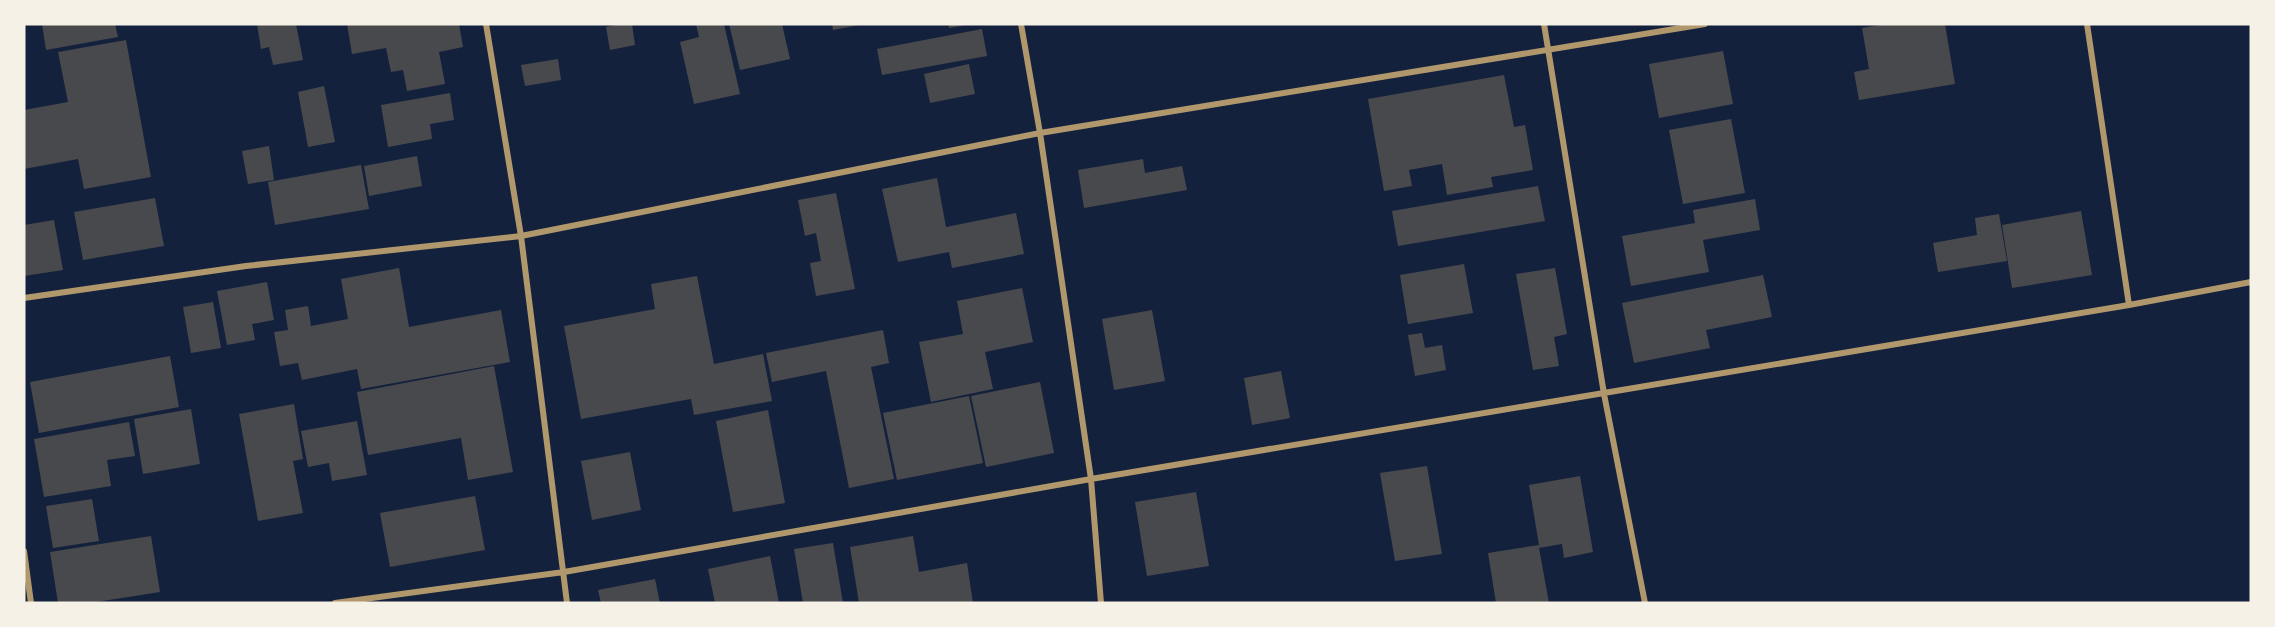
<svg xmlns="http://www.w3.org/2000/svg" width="2275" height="627" viewBox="0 0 2275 627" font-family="'Nunito Sans',sans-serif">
  <rect width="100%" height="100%" fill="#14213d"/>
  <path fill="#48494c" d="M 42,24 L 115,24 L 118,37 L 46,50 Z
    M 257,24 L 296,24 L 303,60 L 273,65 L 269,47 L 261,49 Z
    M 347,24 L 459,24 L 463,47 L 439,52 L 445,84 L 407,91 L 403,70 L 391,72 L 386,48 L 352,54 Z
    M 622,24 L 632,24 L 635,45 L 610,50 L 606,27 Z
    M 696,24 L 724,24 L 740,94 L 694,104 L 680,42 L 699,37 Z
    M 729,24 L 782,24 L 790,59 L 740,70 Z
    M 832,24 L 859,24 L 859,25 L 833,30 Z
    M 948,24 L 966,24 L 966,25 L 949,28 Z
    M 1886,24 L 1945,24 L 1955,84 L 1859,100 L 1854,72 L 1869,69 L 1862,28 Z
    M 982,29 L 987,56 L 882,75 L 877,49 Z
    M 126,40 L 151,177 L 84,189 L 78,159 L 24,169 L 24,110 L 68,102 L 58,52 Z
    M 1723,51 L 1733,104 L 1659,118 L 1649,64 Z
    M 558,59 L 561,80 L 525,86 L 521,65 Z
    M 969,64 L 975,94 L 930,103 L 924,74 Z
    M 1504,75 L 1514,127 L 1525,125 L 1533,170 L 1491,177 L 1493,187 L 1447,195 L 1442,164 L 1409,170 L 1412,186 L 1384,191 L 1368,99 Z
    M 324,86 L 335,142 L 308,147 L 298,92 Z
    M 450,93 L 454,120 L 430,124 L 432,139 L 388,147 L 381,105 Z
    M 1731,119 L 1745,193 L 1683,204 L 1669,130 Z
    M 269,146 L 274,180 L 248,184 L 242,151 Z
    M 417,156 L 422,186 L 369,196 L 364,166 Z
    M 1143,159 L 1145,173 L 1182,166 L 1187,190 L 1084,208 L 1078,170 Z
    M 361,165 L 369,209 L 275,225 L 268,182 Z
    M 937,178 L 946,227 L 1016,213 L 1024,254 L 952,268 L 949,252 L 898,262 L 882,189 Z
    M 1538,186 L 1545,221 L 1398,246 L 1392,211 Z
    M 836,193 L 855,289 L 816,296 L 810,263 L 821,261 L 816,233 L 805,236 L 798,200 Z
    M 155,198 L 164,246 L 83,260 L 74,212 Z
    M 1755,199 L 1760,230 L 1703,240 L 1709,272 L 1631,286 L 1622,236 L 1695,223 L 1693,210 Z
    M 2081,211 L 2092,275 L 2012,288 L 2002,225 Z
    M 1999,214 L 2007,261 L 1938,272 L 1933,243 L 1977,235 L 1975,218 Z
    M 54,220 L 63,270 L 24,276 L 24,225 Z
    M 1464,264 L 1473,313 L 1408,324 L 1400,275 Z
    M 399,268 L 409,327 L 501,310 L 510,362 L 361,389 L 357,369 L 302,380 L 298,363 L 280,366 L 274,332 L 288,330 L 285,310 L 308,306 L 311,326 L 348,319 L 341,279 Z
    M 1555,268 L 1567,334 L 1554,337 L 1559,366 L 1533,370 L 1516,274 Z
    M 1763,275 L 1772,317 L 1706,330 L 1710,348 L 1634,363 L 1622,303 Z
    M 697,276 L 714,364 L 763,354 L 772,401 L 694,415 L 691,399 L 581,419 L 564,326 L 655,309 L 651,284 Z
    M 267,282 L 274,320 L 252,324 L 255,340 L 227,345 L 217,291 Z
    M 1022,288 L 1033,342 L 985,352 L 993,389 L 931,402 L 919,342 L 963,334 L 957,301 Z
    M 213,302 L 221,348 L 191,353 L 183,307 Z
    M 1152,310 L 1165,381 L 1114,390 L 1102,319 Z
    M 883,330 L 889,363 L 871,367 L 894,479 L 849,488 L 826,371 L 772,382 L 766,353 Z
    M 1422,333 L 1425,348 L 1442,345 L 1446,370 L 1415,376 L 1408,335 Z
    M 170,356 L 179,407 L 39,433 L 30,382 Z
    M 494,366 L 513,472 L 468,480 L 461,438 L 368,455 L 357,392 Z
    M 1281,371 L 1290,418 L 1252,425 L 1244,378 Z
    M 1040,382 L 1054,453 L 986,467 L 971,396 Z
    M 969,396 L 983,463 L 897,480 L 883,413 Z
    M 294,404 L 303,459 L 293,461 L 303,513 L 258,521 L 239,414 Z
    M 191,409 L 200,464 L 143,474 L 134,419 Z
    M 768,410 L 785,503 L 733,512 L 716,421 Z
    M 357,421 L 367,475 L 332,481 L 329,463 L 308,467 L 301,431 Z
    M 129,422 L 135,456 L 107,460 L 111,486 L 44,497 L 34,439 Z
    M 630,452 L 641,510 L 592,520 L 581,461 Z
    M 1427,466 L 1442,554 L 1395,561 L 1380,473 Z
    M 1580,476 L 1593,552 L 1564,558 L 1562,544 L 1539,548 L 1549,603 L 1496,603 L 1488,553 L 1539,545 L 1529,485 Z
    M 1196,492 L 1209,566 L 1147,576 L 1135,502 Z
    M 475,496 L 485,550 L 390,567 L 380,513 Z
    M 92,499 L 99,541 L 53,548 L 46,506 Z
    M 151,536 L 160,592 L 90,603 L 58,603 L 50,552 Z
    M 913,536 L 919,572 L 967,563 L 973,603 L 859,603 L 850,547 Z
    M 833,543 L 843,603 L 803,603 L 794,549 Z
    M 770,556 L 779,603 L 715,603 L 708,569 Z
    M 655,579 L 660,603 L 601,603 L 598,590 Z"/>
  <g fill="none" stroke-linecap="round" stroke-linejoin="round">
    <path stroke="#b1986c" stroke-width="6" d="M 486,24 L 521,236 L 567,603
      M 1021,24 L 1040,133 L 1091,479 L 1101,603
      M 1544,24 L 1604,394 L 1645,603
      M 2087,24 L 2129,305
      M 24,298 L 246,266 L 521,236 L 1040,133 L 1705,24
      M 24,551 L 31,603
      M 335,603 L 564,572 L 1091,479 L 2129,305 L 2251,282"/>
  </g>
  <rect width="2275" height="627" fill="none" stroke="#f6f1e7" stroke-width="51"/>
</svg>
